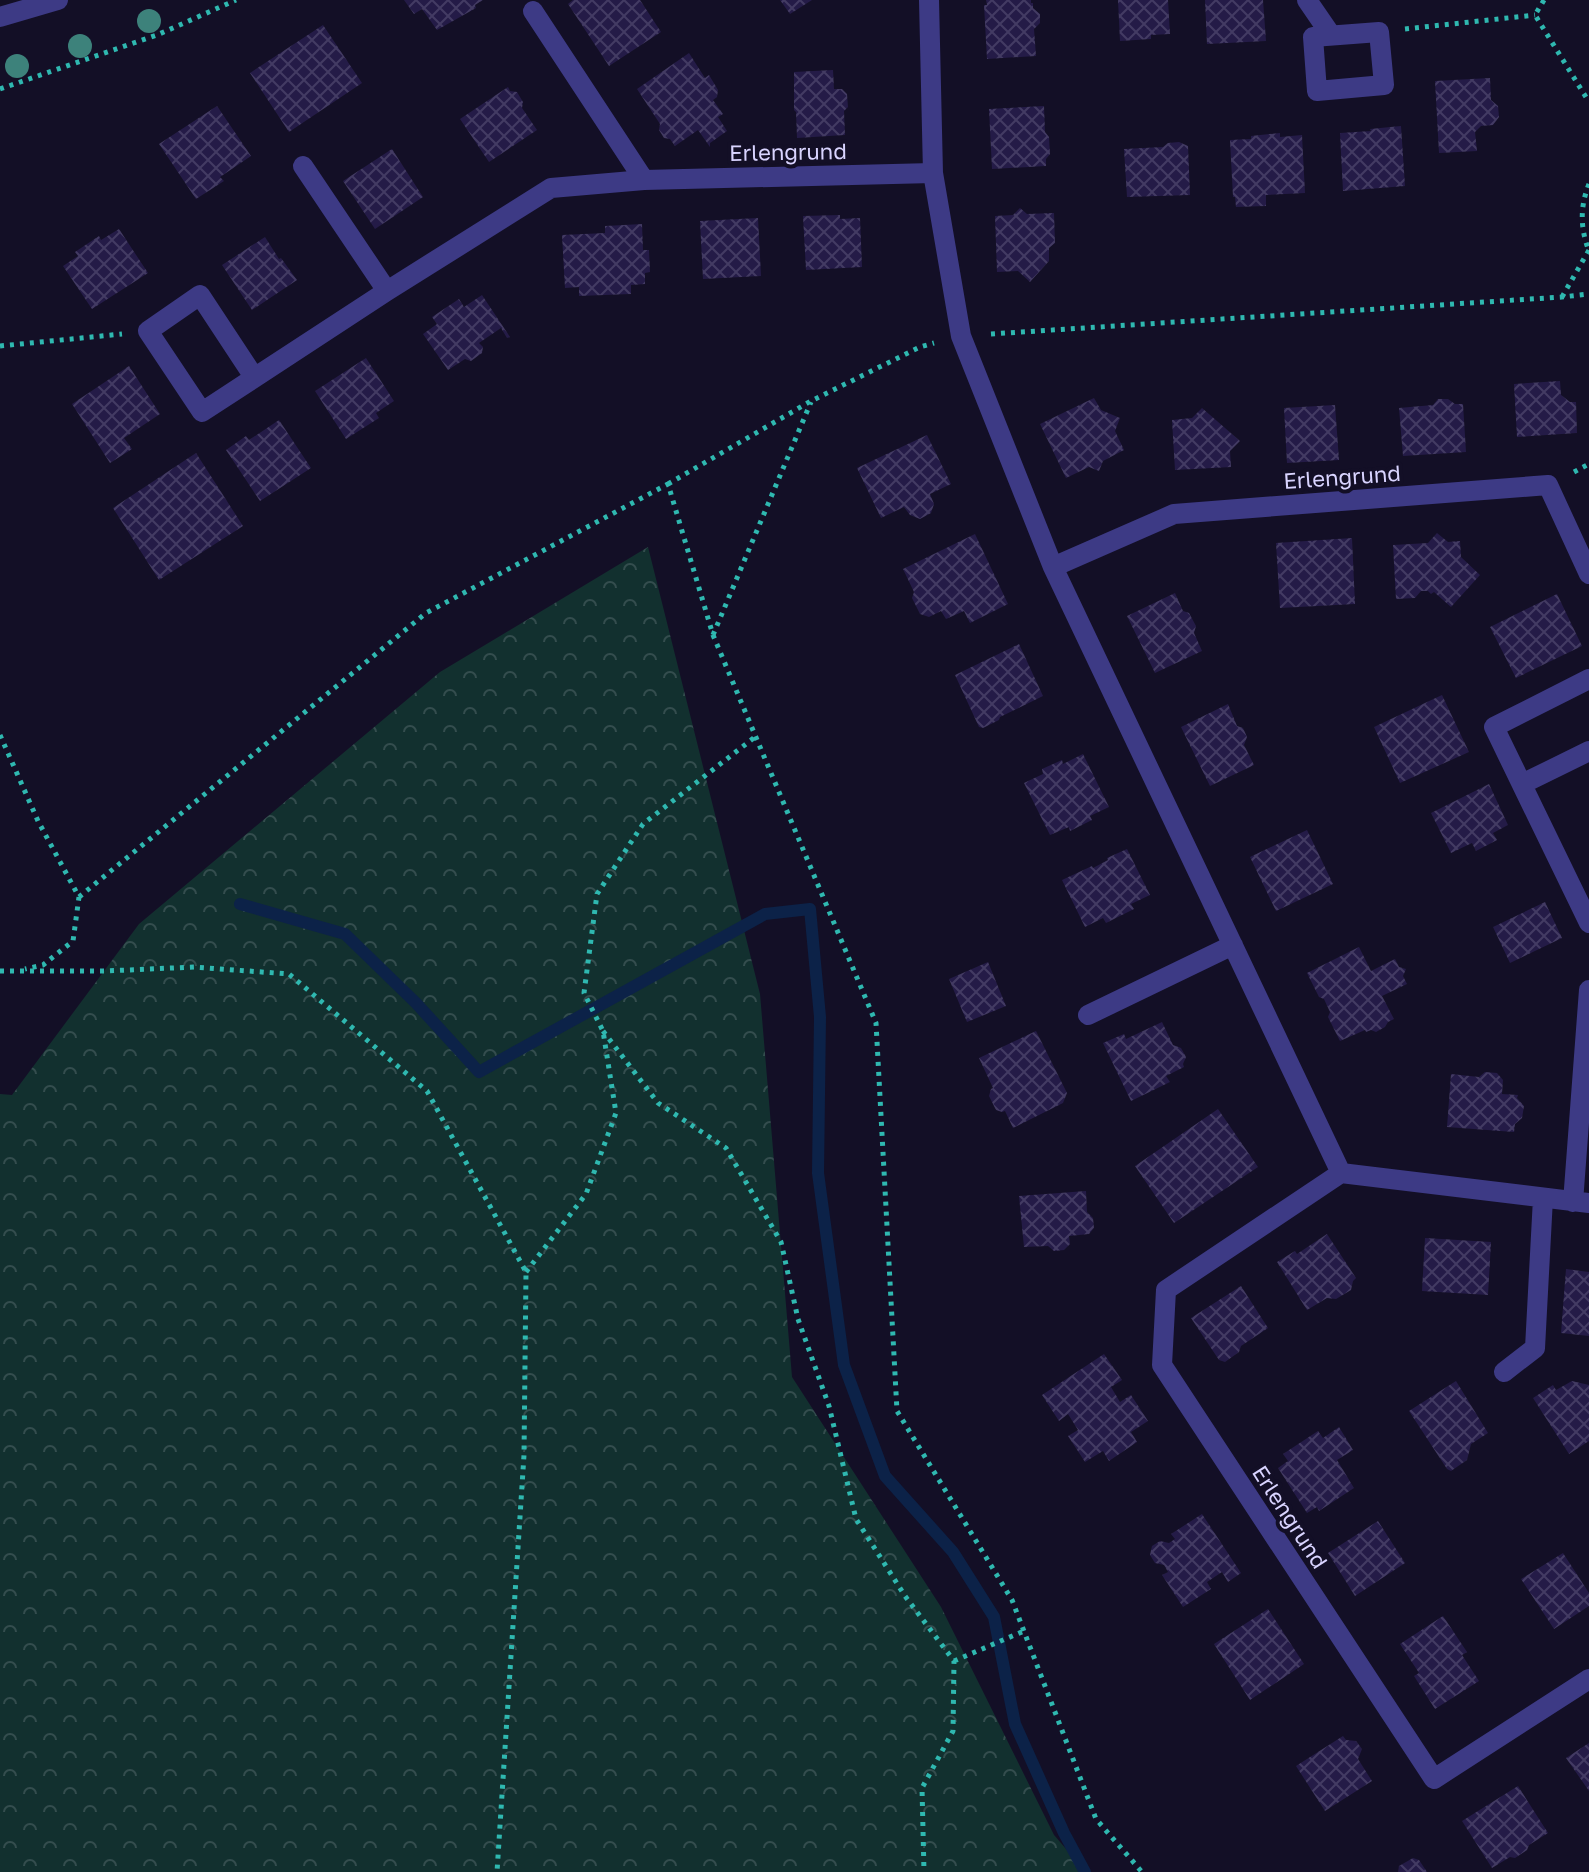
<svg xmlns="http://www.w3.org/2000/svg" width="1589" height="1872" viewBox="0 0 1589 1872" font-family="'Golos Text',sans-serif">
  <defs>
    <pattern id="forest-crowns" width="20" height="18" patternUnits="userSpaceOnUse" patternTransform="scale(2)"><rect width="20" height="18" fill="#12302f"/><path d="M2 6a3 3 0 1 1 6 0M12 15a3 3 0 1 1 6 0" fill="none" stroke="#344d4e"/></pattern>
    <pattern id="building-cross-hatch" width="8" height="8" patternUnits="userSpaceOnUse" patternTransform="scale(2)"><rect width="8" height="8" fill="#241b47"/><path d="M0 0l8 8M0 8l8-8" fill="none" stroke="#433b63"/></pattern>
  </defs>
  <rect width="100%" height="100%" fill="#130f26"/>
  <path fill="url(#forest-crowns)" d="M 648,547 L 760,994 L 792,1377 L 941,1607 L 1054,1835 L 1086,1872 L 0,1872 L 0,1094 L 12,1095 L 139,924 L 440,672 Z"/>
  <g fill="none" stroke-linecap="round" stroke-linejoin="round">
    <path stroke="#0c2248" stroke-width="12" d="M 240,904 L 345,934 L 416,1003 L 479,1072 L 765,914 L 810,909 L 820,1017 L 818,1173 L 844,1365 L 885,1476 L 953,1552 L 994,1617 L 1015,1724 L 1064,1833 L 1085,1872"/>
  </g>
  <path fill="url(#building-cross-hatch)" d="M 404,0 L 483,0 L 475,5 L 476,8 L 437,30 L 422,9 L 414,14 Z
    M 573,0 L 640,0 L 661,32 L 609,66 L 568,4 Z
    M 780,0 L 812,0 L 790,14 Z
    M 986,0 L 1031,0 L 1031,3 L 1033,3 L 1033,8 L 1040,14 L 1040,23 L 1034,29 L 1036,56 L 987,59 L 984,5 L 987,5 Z
    M 1118,0 L 1168,0 L 1170,34 L 1151,35 L 1151,39 L 1120,41 Z
    M 1205,0 L 1263,0 L 1266,41 L 1207,44 Z
    M 323,25 L 362,83 L 289,132 L 250,73 Z
    M 689,53 L 705,78 L 709,75 L 718,90 L 717,97 L 713,100 L 723,114 L 718,117 L 727,131 L 710,143 L 710,147 L 698,130 L 675,146 L 670,139 L 664,138 L 659,130 L 660,124 L 637,89 Z
    M 833,70 L 834,89 L 842,89 L 847,94 L 848,107 L 844,111 L 845,135 L 797,138 L 796,112 L 794,110 L 794,72 Z
    M 1490,78 L 1491,100 L 1498,106 L 1499,117 L 1493,125 L 1481,126 L 1475,132 L 1477,151 L 1439,153 L 1435,81 Z
    M 508,87 L 510,91 L 517,92 L 523,102 L 522,108 L 537,130 L 489,162 L 460,119 Z
    M 217,106 L 251,156 L 220,177 L 224,181 L 196,199 L 159,144 Z
    M 1044,106 L 1045,132 L 1049,137 L 1050,154 L 1046,159 L 1046,166 L 992,169 L 989,109 Z
    M 1401,126 L 1405,186 L 1343,191 L 1340,133 L 1371,131 L 1370,129 Z
    M 1280,133 L 1280,137 L 1302,135 L 1305,193 L 1266,195 L 1266,206 L 1236,207 L 1235,197 L 1233,197 L 1230,140 L 1251,139 L 1251,136 Z
    M 1179,142 L 1188,146 L 1190,195 L 1127,197 L 1124,149 L 1163,147 L 1168,143 Z
    M 392,149 L 423,197 L 375,229 L 343,181 Z
    M 1020,208 L 1027,214 L 1054,213 L 1055,243 L 1049,248 L 1049,261 L 1030,282 L 1018,271 L 997,272 L 995,216 L 1013,215 Z
    M 840,215 L 840,219 L 860,218 L 862,267 L 806,270 L 803,216 Z
    M 758,218 L 761,276 L 703,279 L 700,221 Z
    M 642,224 L 643,250 L 649,250 L 650,272 L 645,273 L 645,284 L 631,285 L 631,294 L 579,296 L 579,287 L 565,288 L 562,235 L 605,233 L 605,226 Z
    M 119,229 L 148,273 L 92,309 L 63,266 L 78,256 L 75,252 L 99,236 L 101,240 Z
    M 265,237 L 279,259 L 281,258 L 297,280 L 252,310 L 222,265 Z
    M 482,295 L 510,337 L 507,338 L 501,328 L 479,343 L 483,347 L 482,353 L 471,361 L 465,359 L 448,370 L 423,334 L 437,324 L 432,317 L 459,299 L 464,307 Z
    M 366,358 L 394,401 L 376,413 L 379,418 L 346,439 L 315,391 Z
    M 129,366 L 160,414 L 124,438 L 132,449 L 110,463 L 72,404 Z
    M 1560,381 L 1561,395 L 1570,402 L 1576,402 L 1577,433 L 1517,437 L 1514,384 Z
    M 1094,398 L 1101,410 L 1120,418 L 1115,431 L 1124,450 L 1103,461 L 1099,471 L 1089,467 L 1066,478 L 1040,424 Z
    M 1438,399 L 1448,399 L 1455,404 L 1463,404 L 1466,452 L 1403,456 L 1399,408 L 1433,405 Z
    M 1335,405 L 1339,460 L 1287,463 L 1284,408 Z
    M 1202,408 L 1240,441 L 1230,451 L 1231,467 L 1175,470 L 1172,420 L 1192,418 Z
    M 279,420 L 311,468 L 260,501 L 226,450 L 246,436 L 249,440 Z
    M 927,435 L 951,484 L 930,494 L 934,504 L 931,513 L 920,519 L 910,515 L 904,507 L 881,518 L 857,468 Z
    M 196,453 L 243,526 L 159,580 L 113,508 Z
    M 1437,533 L 1448,542 L 1460,541 L 1461,557 L 1480,575 L 1451,607 L 1434,592 L 1431,594 L 1428,591 L 1421,591 L 1415,598 L 1396,599 L 1393,545 L 1428,543 Z
    M 975,534 L 1008,604 L 970,623 L 964,611 L 946,619 L 941,611 L 929,617 L 920,614 L 912,598 L 914,592 L 903,569 Z
    M 1352,538 L 1355,604 L 1280,608 L 1276,543 Z
    M 1175,593 L 1183,611 L 1189,613 L 1196,626 L 1194,633 L 1202,651 L 1155,673 L 1127,616 Z
    M 1557,594 L 1582,646 L 1516,678 L 1490,627 Z
    M 1019,644 L 1043,696 L 1000,717 L 999,720 L 983,728 L 979,727 L 955,675 Z
    M 1442,695 L 1469,752 L 1400,783 L 1374,727 Z
    M 1228,704 L 1237,726 L 1243,728 L 1247,737 L 1244,745 L 1254,765 L 1210,786 L 1181,727 Z
    M 1083,754 L 1109,807 L 1090,816 L 1092,820 L 1070,831 L 1069,827 L 1050,835 L 1024,783 L 1043,774 L 1042,769 L 1062,760 L 1063,764 Z
    M 1489,784 L 1508,825 L 1493,833 L 1497,840 L 1476,851 L 1472,843 L 1451,853 L 1431,813 Z
    M 1307,830 L 1333,884 L 1276,911 L 1250,857 Z
    M 1127,849 L 1150,895 L 1131,904 L 1134,909 L 1106,923 L 1103,918 L 1085,927 L 1062,880 L 1092,866 L 1093,868 L 1108,860 L 1107,858 Z
    M 1545,902 L 1562,938 L 1510,963 L 1493,927 Z
    M 1359,947 L 1371,971 L 1395,959 L 1399,967 L 1406,969 L 1403,976 L 1407,984 L 1382,996 L 1394,1019 L 1388,1022 L 1385,1027 L 1376,1032 L 1371,1030 L 1366,1032 L 1365,1030 L 1340,1041 L 1328,1017 L 1330,1012 L 1324,999 L 1319,997 L 1307,973 Z
    M 988,962 L 1006,1006 L 967,1022 L 949,979 Z
    M 1162,1022 L 1173,1045 L 1181,1048 L 1186,1057 L 1183,1064 L 1184,1067 L 1166,1076 L 1170,1082 L 1131,1101 L 1103,1043 L 1124,1034 L 1126,1039 Z
    M 1036,1031 L 1067,1093 L 1063,1103 L 1013,1128 L 1005,1111 L 1002,1112 L 996,1110 L 989,1096 L 991,1089 L 993,1088 L 979,1058 Z
    M 1485,1072 L 1497,1073 L 1503,1080 L 1502,1094 L 1518,1095 L 1517,1098 L 1524,1106 L 1522,1118 L 1515,1124 L 1514,1132 L 1447,1127 L 1451,1074 L 1479,1077 Z
    M 1218,1109 L 1258,1167 L 1174,1223 L 1135,1166 Z
    M 1086,1191 L 1087,1212 L 1093,1218 L 1094,1228 L 1089,1234 L 1069,1236 L 1070,1244 L 1064,1250 L 1054,1251 L 1048,1246 L 1024,1247 L 1019,1196 Z
    M 1327,1234 L 1356,1278 L 1353,1281 L 1351,1290 L 1336,1299 L 1327,1298 L 1307,1310 L 1277,1262 L 1295,1251 L 1297,1254 Z
    M 1425,1238 L 1491,1242 L 1488,1295 L 1422,1291 Z
    M 1566,1269 L 1589,1272 L 1589,1336 L 1561,1333 Z
    M 1241,1286 L 1268,1328 L 1241,1346 L 1239,1352 L 1225,1362 L 1219,1360 L 1191,1318 Z
    M 1104,1354 L 1122,1380 L 1111,1387 L 1120,1402 L 1131,1395 L 1148,1421 L 1131,1432 L 1137,1442 L 1109,1461 L 1103,1451 L 1085,1462 L 1068,1436 L 1078,1430 L 1068,1414 L 1059,1421 L 1042,1395 Z
    M 1456,1381 L 1488,1433 L 1471,1444 L 1467,1460 L 1451,1471 L 1447,1469 L 1409,1411 Z
    M 1572,1381 L 1589,1385 L 1589,1441 L 1569,1454 L 1533,1398 L 1553,1385 L 1556,1390 Z
    M 1339,1427 L 1353,1450 L 1337,1460 L 1354,1488 L 1319,1511 L 1317,1507 L 1307,1513 L 1278,1468 L 1288,1461 L 1283,1454 L 1318,1431 L 1323,1438 Z
    M 1202,1514 L 1241,1573 L 1228,1582 L 1222,1572 L 1207,1582 L 1211,1589 L 1183,1607 L 1162,1575 L 1168,1572 L 1164,1565 L 1155,1563 L 1150,1555 L 1152,1546 L 1160,1541 L 1169,1543 L 1175,1539 L 1171,1534 Z
    M 1378,1521 L 1405,1563 L 1355,1596 L 1328,1553 Z
    M 1563,1553 L 1589,1593 L 1589,1606 L 1554,1629 L 1521,1579 Z
    M 1268,1609 L 1304,1664 L 1250,1700 L 1214,1644 Z
    M 1443,1616 L 1467,1652 L 1462,1655 L 1479,1681 L 1435,1709 L 1414,1676 L 1419,1673 L 1400,1644 Z
    M 1343,1736 L 1346,1740 L 1356,1741 L 1362,1749 L 1358,1759 L 1372,1781 L 1325,1811 L 1296,1766 Z
    M 1589,1743 L 1589,1791 L 1566,1758 Z
    M 1518,1786 L 1548,1833 L 1529,1845 L 1527,1850 L 1515,1858 L 1510,1857 L 1492,1868 L 1462,1821 Z
    M 1413,1858 L 1419,1860 L 1427,1872 L 1398,1872 L 1399,1866 Z"/>
  <g fill="none" stroke-linecap="round" stroke-linejoin="round">
    <path stroke="#2fb8b0" stroke-width="5" stroke-dasharray="4 6" stroke-linecap="butt" d="M 1544,0 L 1535,15 L 1589,102
      M 1405,29 L 1535,15
      M 0,89 L 157,35 L 236,0
      M 1589,184 C 1580,206 1580,228 1589,251
      M 1562,297 L 1589,250
      M 991,334 L 1562,297 L 1589,294
      M 0,346 L 122,334
      M 1574,472 L 1589,464
      M 668,484 L 811,401 L 920,347 L 934,343
      M 713,635 L 811,402
      M 0,735 L 38,821 L 79,897 L 73,941 L 43,965 L 25,969
      M 79,897 L 426,613 L 668,484 L 713,635 L 876,1023 L 897,1411 L 1012,1600 L 1096,1819 L 1142,1872
      M 0,971 L 105,971 L 194,967 L 289,974 L 427,1091 L 526,1272 L 524,1455 L 497,1872
      M 603,1031 L 658,1103 L 726,1148 L 781,1242 L 798,1319 L 829,1406 L 856,1519 L 905,1596 L 954,1661 L 953,1731 L 922,1788 L 924,1872
      M 526,1272 L 586,1194 L 616,1113 L 603,1031 L 584,993 L 597,894 L 643,824 L 755,737
      M 954,1661 L 1024,1631"/>
    <path stroke="#3d3a85" stroke-width="20" d="M 929,0 L 933,173 L 961,336 L 1053,567 L 1341,1173 L 1589,1203
      M 1307,0 L 1331,35
      M 533,11 L 644,180
      M 0,17 L 58,0
      M 1379,32 L 1384,85 L 1317,91 L 1313,37 Z
      M 303,166 L 387,291
      M 254,377 L 200,295 L 148,331 L 202,412 L 387,291 L 551,188 L 644,180 L 933,173
      M 1053,567 L 1174,514 L 1548,485 L 1589,574
      M 1589,679 L 1494,727 L 1589,923
      M 1522,784 L 1589,751
      M 1088,1015 L 1233,945
      M 1341,1173 L 1166,1290 L 1162,1365 L 1434,1779 L 1589,1679
      M 1573,1202 L 1589,990
      M 1504,1372 L 1535,1348 L 1543,1198"/>
  </g>
  <g fill="#3d827b">
    <circle cx="149" cy="21" r="12"/>
    <circle cx="80" cy="46" r="12"/>
    <circle cx="17" cy="66" r="12"/>
  </g>
  <g text-anchor="middle" stroke-width="8" stroke-linejoin="round" paint-order="stroke">
    <g font-size="22" fill="#d9d4ff" stroke="#130f26">
      <text transform="translate(788 152) rotate(-1)" y="8">Erlengrund</text>
      <text transform="translate(1342 477) rotate(-4)" y="8">Erlengrund</text>
      <text transform="translate(1290 1517) rotate(57)" y="8">Erlengrund</text>
    </g>
  </g>
</svg>
